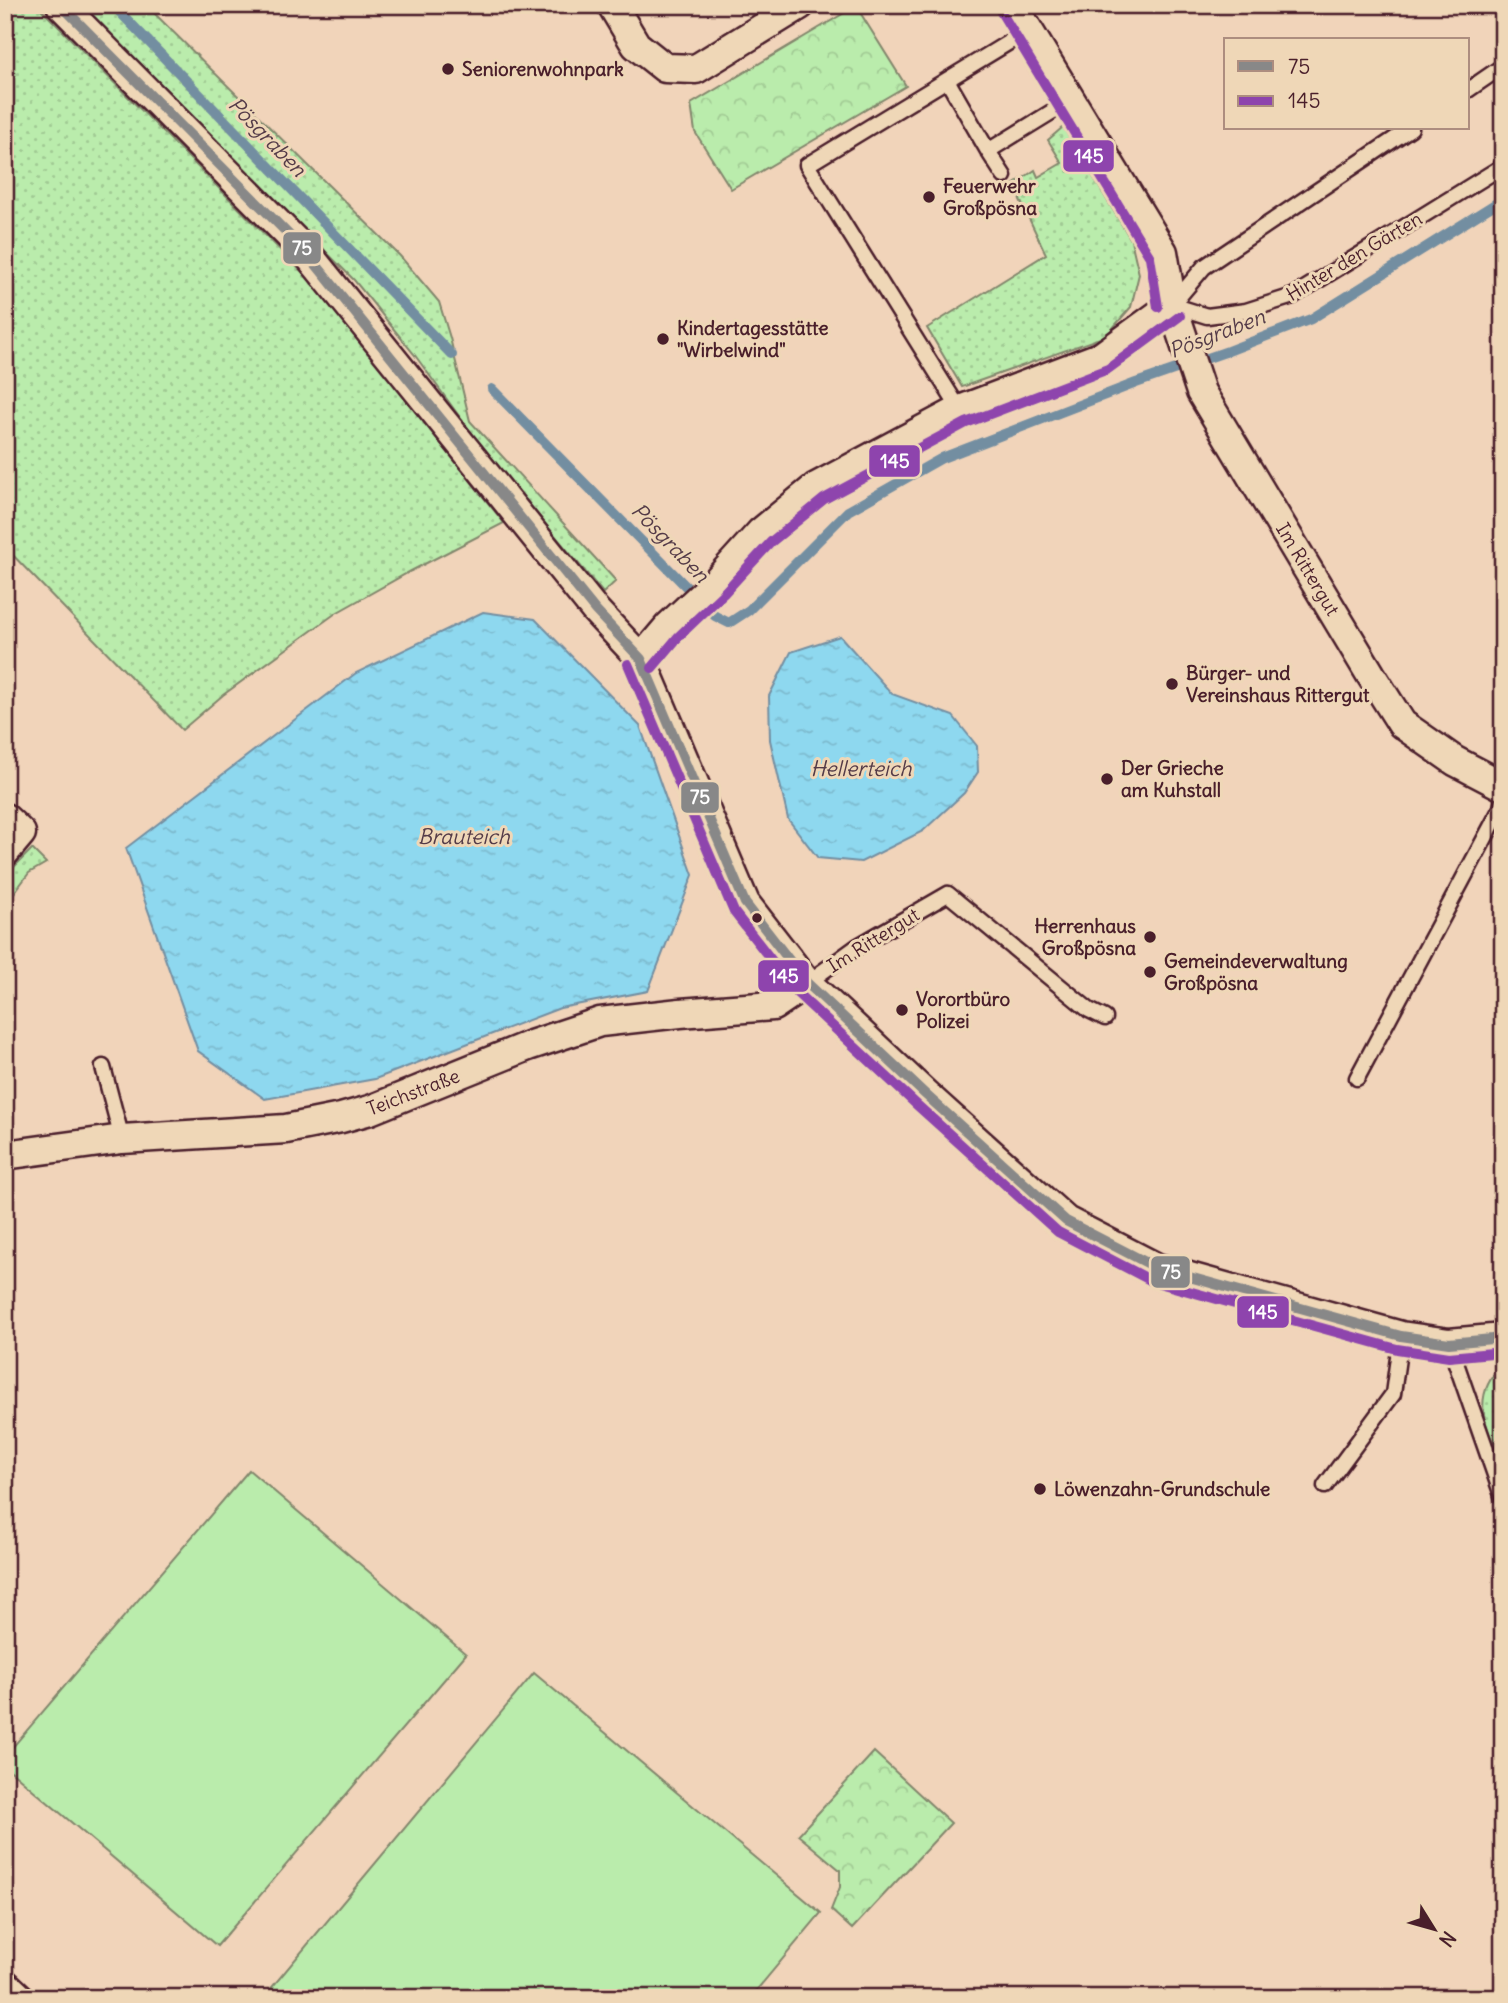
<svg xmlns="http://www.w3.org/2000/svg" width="1508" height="2003" viewBox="0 0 1508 2003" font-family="Delius,sans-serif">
  <defs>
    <pattern id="grass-dots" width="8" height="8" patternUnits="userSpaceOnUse" patternTransform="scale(1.75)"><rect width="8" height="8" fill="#baecac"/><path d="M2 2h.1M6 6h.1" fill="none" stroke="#a1ca94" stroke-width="1.8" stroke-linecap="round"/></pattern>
    <pattern id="park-crowns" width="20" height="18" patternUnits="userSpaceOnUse" patternTransform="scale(1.75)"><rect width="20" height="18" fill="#baecac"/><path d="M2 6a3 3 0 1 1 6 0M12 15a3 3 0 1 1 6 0" fill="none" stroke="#a1ca94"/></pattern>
    <pattern id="water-ripples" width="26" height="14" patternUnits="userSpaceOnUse" patternTransform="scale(1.75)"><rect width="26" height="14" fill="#8ed8ef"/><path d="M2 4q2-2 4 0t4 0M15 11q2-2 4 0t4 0" fill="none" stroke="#7cb9cd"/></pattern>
  </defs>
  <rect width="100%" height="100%" fill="#f1d4ba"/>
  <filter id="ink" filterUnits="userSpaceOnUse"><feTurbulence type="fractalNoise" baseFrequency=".0143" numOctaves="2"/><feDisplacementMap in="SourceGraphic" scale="14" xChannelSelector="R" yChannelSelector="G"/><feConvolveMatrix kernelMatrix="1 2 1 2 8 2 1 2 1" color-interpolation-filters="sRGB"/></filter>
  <g filter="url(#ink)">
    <path fill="url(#grass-dots)" stroke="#82866c" stroke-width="2" d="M 5,5 L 37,5 L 315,285 L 504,523 L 411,571 L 336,613 L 223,695 L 182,730 L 5,547 Z
      M 82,5 L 146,5 L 400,256 L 439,302 L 450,338 L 470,421 L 616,581 L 603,593 L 483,449 L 414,354 L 354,280 Z
      M 1063,127 L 1131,240 L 1139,274 L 1131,307 L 1106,336 L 962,387 L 927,328 L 1046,254 L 1013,185 L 1035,170 L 1038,177 L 1062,163 L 1048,140 Z
      M 32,849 L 46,863 L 29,873 L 5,905 L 5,876 Z
      M 1503,1364 L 1503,1466 C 1487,1428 1468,1398 1503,1364 Z"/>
    <path fill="url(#park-crowns)" stroke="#82866c" stroke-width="2" d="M 856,6 L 906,86 L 731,189 L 695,132 L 691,104 Z
      M 874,1752 L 951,1823 L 852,1929 L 831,1910 L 840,1887 L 840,1870 L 798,1835 Z"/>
    <path fill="#baecac" stroke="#82866c" stroke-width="2" d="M 249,1470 L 466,1654 L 217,1946 L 5,1766 L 5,1756 Z
      M 534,1673 L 821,1913 L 750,1998 L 263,1998 Z"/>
    <path fill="url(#water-ripples)" stroke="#738ea1" stroke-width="2" d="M 483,612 L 535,619 L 640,726 L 693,875 L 648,991 L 560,1008 L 375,1079 L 265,1099 L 198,1051 L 126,848 L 356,673 Z
      M 840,636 L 892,694 L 953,716 L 977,746 L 978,772 L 964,793 L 923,831 L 861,862 L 818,858 L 788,819 L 770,740 L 769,696 L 791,652 Z"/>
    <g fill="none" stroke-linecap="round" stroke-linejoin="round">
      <path stroke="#738ea1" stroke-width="10" d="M 113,5 L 452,355
        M 492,389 L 715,616 L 729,623 L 749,610 L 848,511 L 942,458 L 1136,383 L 1228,351 L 1311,319 L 1503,199"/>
      <g stroke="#4a1f2b" stroke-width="19">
        <path id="lane" d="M 947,80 L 988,151 L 1071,100
          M 1468,90 L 1503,66
          M 1411,128 L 1204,267 L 1172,305 L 1207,316 L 1246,311 L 1293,296 L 1503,166
          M 988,151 L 1004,176
          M 960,410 L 807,165 L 1029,30
          M 807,983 L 858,946 L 948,894 L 1089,1010 L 1105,1018
          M 103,1067 L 122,1139
          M 1357,1078 L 1501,808 L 1503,800
          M 1449,1343 L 1503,1498
          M 1325,1486 L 1393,1394 L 1401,1336"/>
      </g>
      <g stroke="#4a1f2b" stroke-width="33">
        <path id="street" d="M 61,5 L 306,252 L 595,610 L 641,659 L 745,903 L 807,983 L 926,1095 L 1066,1221 L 1157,1268 L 1401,1336 L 1449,1343 L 1503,1338
          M 612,5 L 636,45 L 665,68 L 696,69 L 800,5
          M 1013,5 L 1163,252 L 1172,305 L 1201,392 L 1371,675 L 1402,724 L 1455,761 L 1503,786
          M 641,659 L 669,626 L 713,585 L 761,532 L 816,487 L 960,410 L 1102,356 L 1172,305
          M 5,818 L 21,833 L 5,852
          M 5,1155 L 122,1139 L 286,1129 L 341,1118 L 370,1110 L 528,1046 L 600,1022 L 680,1013 L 773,1006 L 807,983
          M 5,1984 L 20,1998"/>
      </g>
      <use href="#lane" stroke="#efd7b7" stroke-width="14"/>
      <use href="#street" stroke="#efd7b7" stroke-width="28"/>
      <g stroke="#efd7b7" stroke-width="16">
        <path id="bus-1" d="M 61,5 L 306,252 L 595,610 L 641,659 L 745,903 L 807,983 L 926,1095 L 1066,1221 L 1157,1268 L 1401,1336 L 1449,1343 L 1503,1338"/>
      </g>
      <g stroke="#efd7b7" stroke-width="16">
        <path id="bus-2" d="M 1001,12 L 1150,257 L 1158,307
          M 628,664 L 734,912 L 797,993 L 917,1105 L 1058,1232 L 1152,1281 L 1397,1349 L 1449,1357 L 1503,1352
          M 652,668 L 679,636 L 723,594 L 771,542 L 824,499 L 966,423 L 1108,369 L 1180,316"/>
      </g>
      <use href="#bus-1" stroke="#888" stroke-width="10"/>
      <use href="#bus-2" stroke="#8e44ad" stroke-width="10"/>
    </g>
  </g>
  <g fill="#4a1f2b" stroke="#efd7b7" stroke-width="2.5">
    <circle cx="448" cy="69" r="7"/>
    <circle cx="929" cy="197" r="7"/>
    <circle cx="663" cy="339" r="7"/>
    <circle cx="1172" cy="684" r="7"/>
    <circle cx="1107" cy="779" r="7"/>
    <circle cx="757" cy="918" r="6"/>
    <circle cx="1150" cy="937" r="7"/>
    <circle cx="1150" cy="972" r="7"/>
    <circle cx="902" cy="1010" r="7"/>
    <circle cx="1040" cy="1489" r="7"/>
  </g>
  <g text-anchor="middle" stroke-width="6" stroke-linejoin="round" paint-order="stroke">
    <g font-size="19" font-weight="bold" fill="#4a1f2b" stroke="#efd7b7" text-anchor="start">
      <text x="462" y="76">Seniorenwohnpark</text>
      <text x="943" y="193">Feuerwehr<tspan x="943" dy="22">Großpösna</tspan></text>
      <text x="677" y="335">Kindertagesstätte<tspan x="677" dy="22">"Wirbelwind"</tspan></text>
      <text x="1186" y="680">Bürger- und<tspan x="1186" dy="22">Vereinshaus Rittergut</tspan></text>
      <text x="1121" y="775">Der Grieche<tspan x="1121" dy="22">am Kuhstall</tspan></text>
      <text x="1136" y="933" text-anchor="end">Herrenhaus<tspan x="1136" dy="22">Großpösna</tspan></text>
      <text x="1164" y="968">Gemeindeverwaltung<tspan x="1164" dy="22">Großpösna</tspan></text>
      <text x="916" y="1006">Vorortbüro<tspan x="916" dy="22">Polizei</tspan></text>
      <text x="1054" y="1496">Löwenzahn-Grundschule</text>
    </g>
    <g font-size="19" fill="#4a1f2b" stroke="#efd7b7">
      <text transform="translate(1354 256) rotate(-31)" y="7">Hinter den Gärten</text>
      <text transform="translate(1308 569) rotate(59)" y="7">Im Rittergut</text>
      <text transform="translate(873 940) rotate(-32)" y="7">Im Rittergut</text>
      <text transform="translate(413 1092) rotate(-21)" y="7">Teichstraße</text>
    </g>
    <g font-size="21" font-style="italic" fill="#543b48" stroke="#efd7b7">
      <text transform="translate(267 137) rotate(46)" y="7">Pösgraben</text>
      <text transform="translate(1217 334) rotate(-21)" y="7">Pösgraben</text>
      <text transform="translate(670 543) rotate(46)" y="7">Pösgraben</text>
      <text x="861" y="776">Hellerteich</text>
      <text x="464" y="844">Brauteich</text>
    </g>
  </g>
  <g stroke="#efd7b7" stroke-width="2.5">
    <rect x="1062" y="139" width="53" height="34" rx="7" fill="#8e44ad"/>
    <rect x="282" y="231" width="40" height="34" rx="7" fill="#888"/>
    <rect x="868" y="444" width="53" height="34" rx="7" fill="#8e44ad"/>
    <rect x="680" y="781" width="40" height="33" rx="7" fill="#888"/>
    <rect x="757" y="959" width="53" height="34" rx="7" fill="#8e44ad"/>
    <rect x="1150" y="1255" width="41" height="34" rx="7" fill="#888"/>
    <rect x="1236" y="1295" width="54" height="34" rx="7" fill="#8e44ad"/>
  </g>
  <g font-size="19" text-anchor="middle" font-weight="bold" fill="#fff">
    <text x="1089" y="163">145</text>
    <text x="302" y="255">75</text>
    <text x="895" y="468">145</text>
    <text x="700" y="804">75</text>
    <text x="784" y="983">145</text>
    <text x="1171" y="1279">75</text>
    <text x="1263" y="1319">145</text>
  </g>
  <rect width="1508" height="2003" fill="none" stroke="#efd7b7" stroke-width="28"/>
  <rect x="14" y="14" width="1480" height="1975" fill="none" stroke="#4a1f2b" stroke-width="2.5" filter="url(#ink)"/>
  <rect x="1224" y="38" width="245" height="91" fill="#efd7b7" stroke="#ad8d7f" stroke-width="2"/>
  <rect x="1238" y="61" width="35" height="10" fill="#888888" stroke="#ad8d7f" stroke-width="2"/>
  <text x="1288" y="74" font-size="21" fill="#4a1f2b">75</text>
  <rect x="1238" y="96" width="35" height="10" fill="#8e44ad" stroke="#ad8d7f" stroke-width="2"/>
  <text x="1288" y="108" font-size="21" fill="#4a1f2b">145</text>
  <g transform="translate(1434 1929) rotate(127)" stroke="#efd7b7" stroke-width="5" paint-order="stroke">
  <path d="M0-5L12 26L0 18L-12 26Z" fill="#4a1f2b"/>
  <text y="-10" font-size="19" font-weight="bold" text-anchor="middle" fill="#4a1f2b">N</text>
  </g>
</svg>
